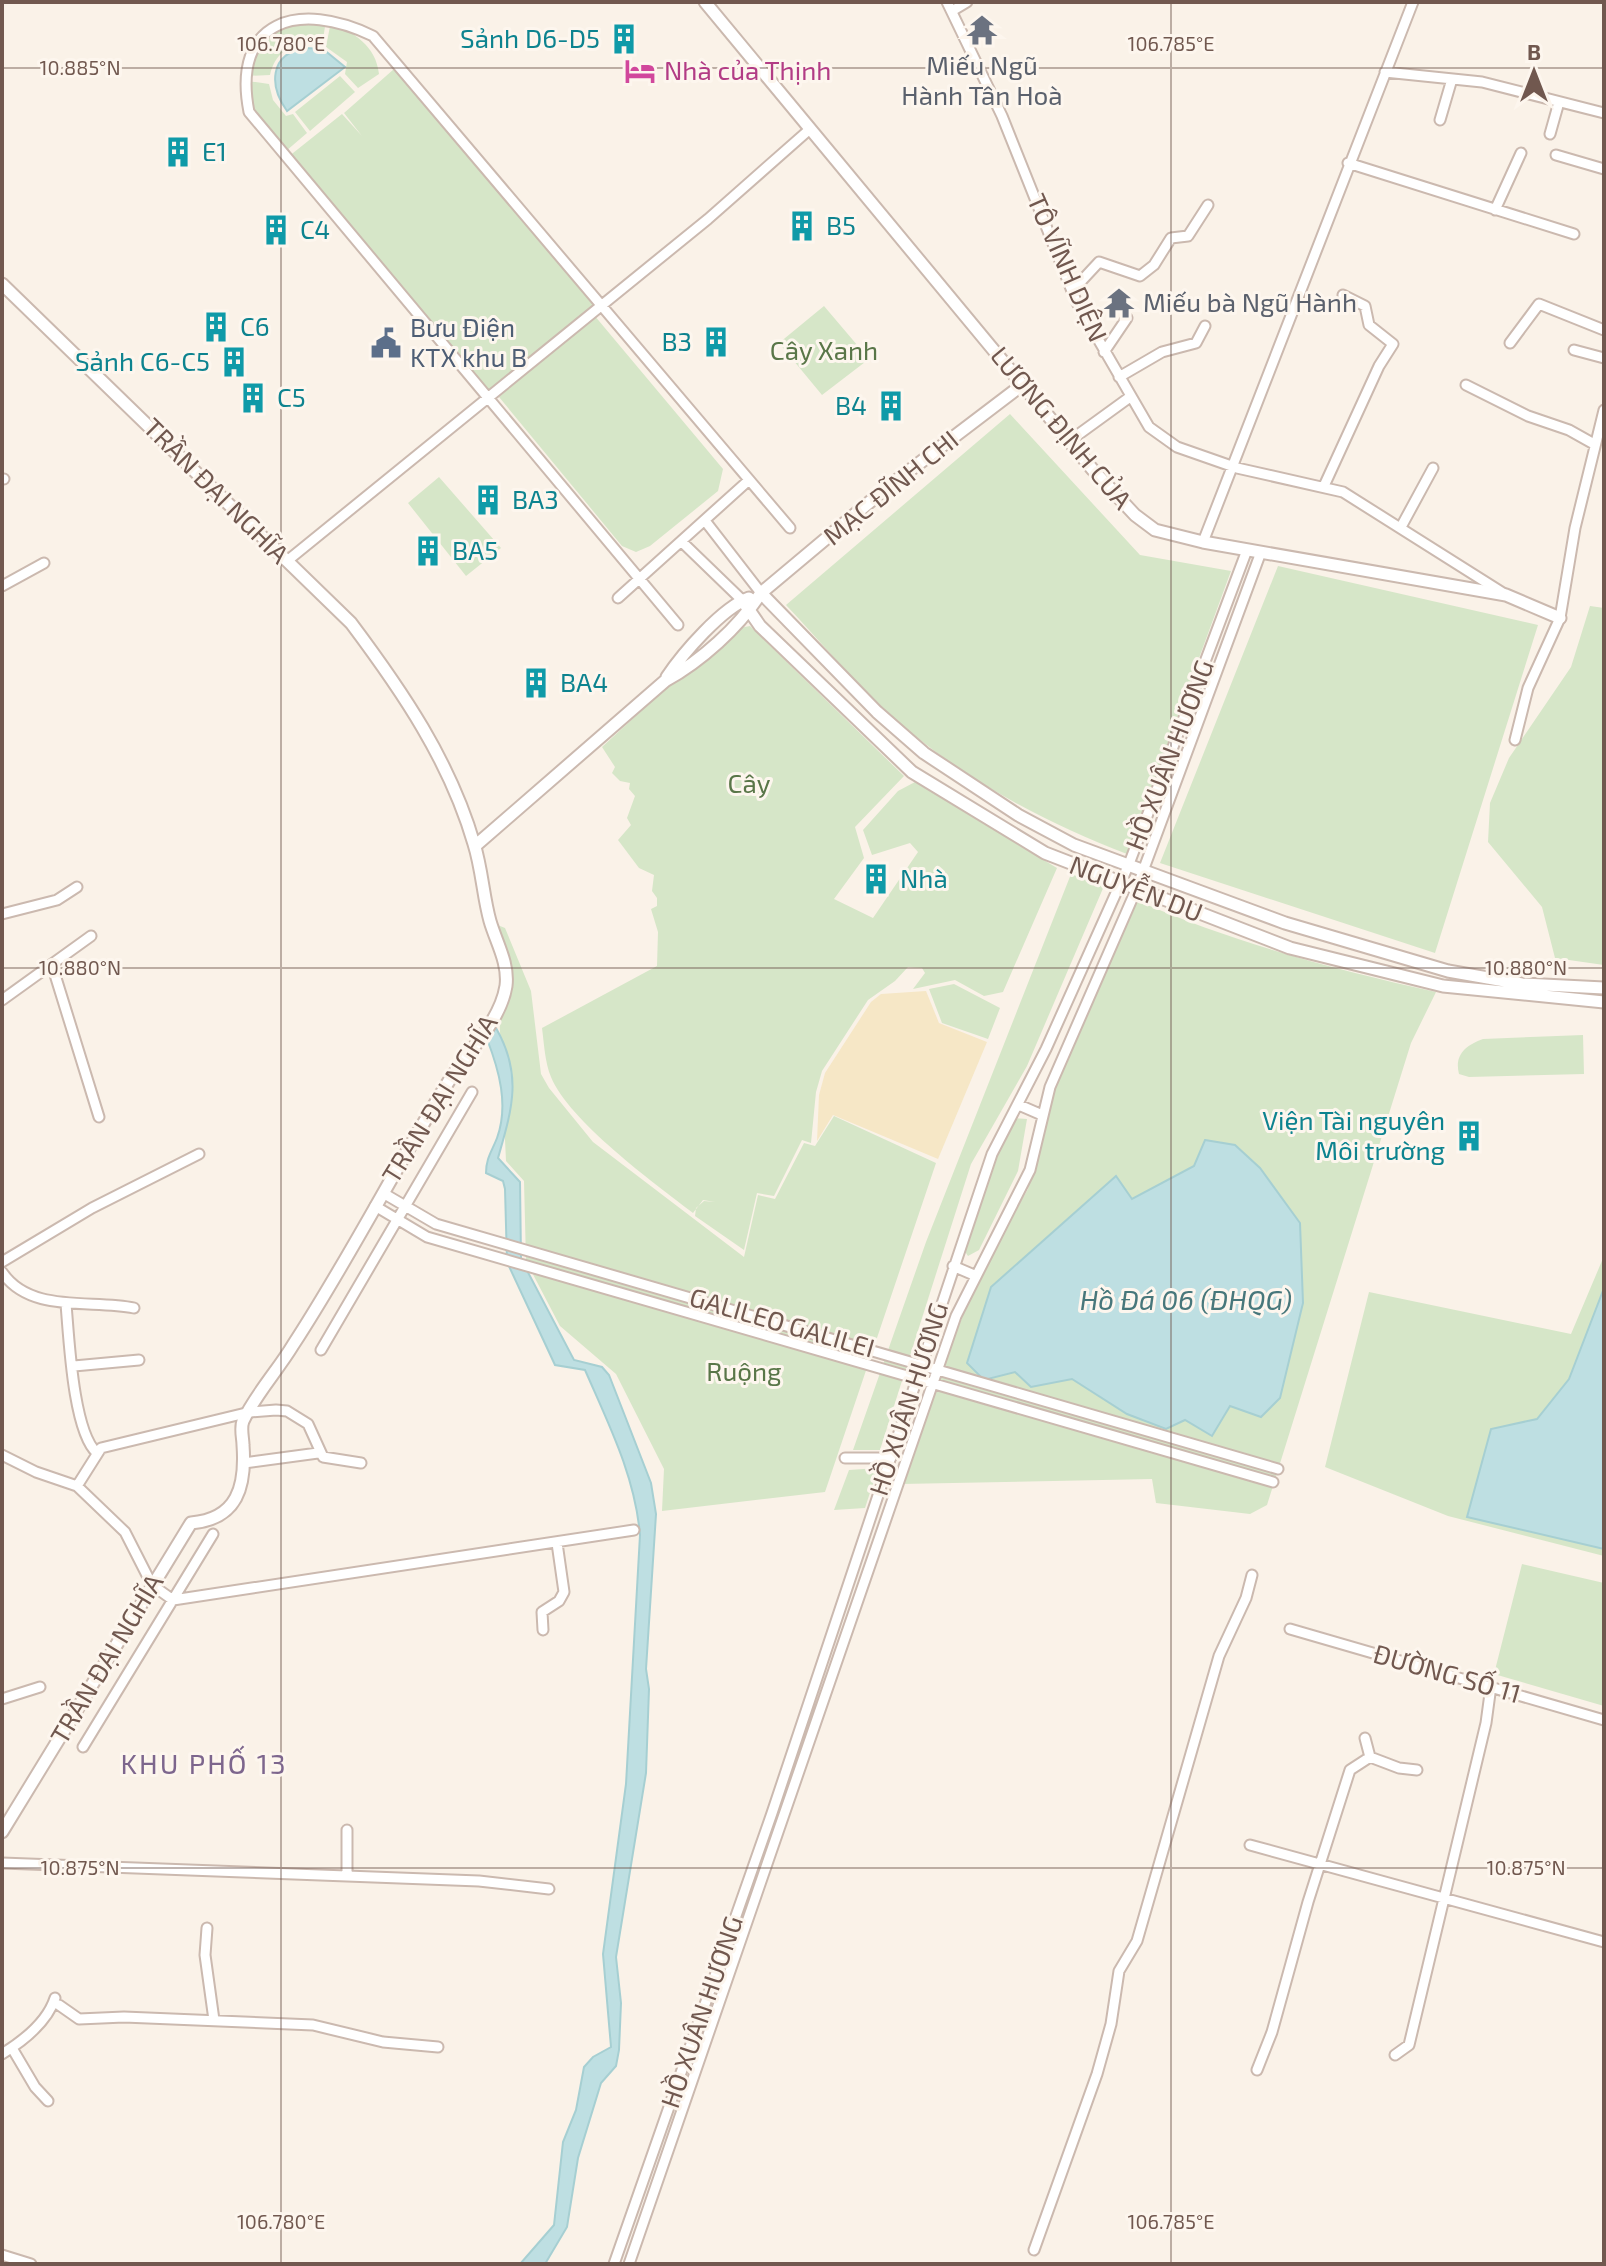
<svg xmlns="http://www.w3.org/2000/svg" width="1606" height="2266" viewBox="0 0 1606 2266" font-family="'Exo 2',sans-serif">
  <rect width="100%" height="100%" fill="#faf2e8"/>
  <path fill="#d6e6c8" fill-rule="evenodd" d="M 326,20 L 322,46 C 297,41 276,48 270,75 L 245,76 L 258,39 L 288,22 Z
    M 331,21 C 353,33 376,45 379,74 L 358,88 L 345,74 L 347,62 L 326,47 Z
    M 394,69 L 600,307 L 485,398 L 288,157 L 342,114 L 362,136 L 344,113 Z
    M 340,76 L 355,92 L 310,131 L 295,112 Z
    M 248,81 L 269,84 L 273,100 L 286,116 L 293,114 L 307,133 L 286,151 L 249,108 Z
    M 824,306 L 869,359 L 822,395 L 779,343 Z
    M 594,315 L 723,469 L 718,491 L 650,546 L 636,552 L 622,546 L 499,397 Z
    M 1010,414 L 1140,555 L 1231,571 L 1127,854 C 1039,821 951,772 882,707 C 848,675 818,639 786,605 Z
    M 439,477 L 501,548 L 466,576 L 408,503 Z
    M 1278,566 L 1538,625 L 1435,953 L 1160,863 Z
    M 1590,606 L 1604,608 L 1604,965 L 1555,958 L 1542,907 L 1488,842 L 1490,803 L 1509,758 L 1571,667 Z
    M 750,626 L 904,776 L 855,827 L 864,858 L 834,899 L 873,918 L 918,852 L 910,843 L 872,855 L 863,830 L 898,791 L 915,782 L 1057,868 L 1003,992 L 984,996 L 955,980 L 913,989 L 925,973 L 922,968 L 908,967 L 895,981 L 868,1000 L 822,1071 L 816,1092 L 811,1143 L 802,1140 L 774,1196 L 757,1193 L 744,1250 L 695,1216 L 696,1208 L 704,1201 L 715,1202 L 703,1200 L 693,1213 C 654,1183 569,1121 551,1077 C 545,1063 544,1043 542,1028 L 657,966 L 658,932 L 651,909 L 657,906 L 657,898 L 652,891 L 654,875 L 639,868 L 618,840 L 631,825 L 627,818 L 635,796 L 629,789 L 630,783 L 620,781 L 612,773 L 615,767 L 602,747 L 729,630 Z
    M 1071,874 L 1104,886 L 1027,1066 L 971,1164 L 880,1450 L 853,1450 L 926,1242 Z
    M 1138,901 C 1235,943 1333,969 1436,992 L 1411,1043 L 1267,1505 L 1250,1514 L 1156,1503 L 1152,1479 L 901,1484 L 943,1365 L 981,1271 L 1028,1189 L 1046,1101 L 1128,906 ZM 1194,1166 L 1127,1414 L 1072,1379 L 1032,1387 L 1016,1372 L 1057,1231 L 1116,1177 L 1132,1199 Z
    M 495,924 L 505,928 L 531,991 L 541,1074 L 549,1088 L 593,1142 L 744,1257 L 758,1195 L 775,1199 L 804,1143 L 815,1146 L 834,1116 L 936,1163 L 825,1492 L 662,1511 L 664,1469 L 616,1374 L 560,1326 L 526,1261 L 524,1181 L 506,1161 L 499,1010 L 512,974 Z
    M 954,984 L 1000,1008 L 988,1039 L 942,1023 L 929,989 Z
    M 1583,1035 L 1584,1074 L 1469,1077 L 1459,1074 C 1454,1055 1466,1045 1483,1039 Z
    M 1014,1118 L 1027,1119 L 1018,1171 L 979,1250 L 968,1256 L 964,1250 L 994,1158 Z
    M 1604,1256 L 1604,1288 L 1569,1379 L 1537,1419 L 1491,1429 L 1467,1517 L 1604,1549 L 1604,1556 L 1448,1516 L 1325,1467 L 1369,1292 L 1571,1334 Z
    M 878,1468 L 865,1508 L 834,1510 L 849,1470 Z
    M 1522,1564 L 1604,1583 L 1604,1706 L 1494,1674 Z"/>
  <path fill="#f6e7c6" d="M 926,991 L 939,1023 L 987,1042 L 938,1159 L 833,1115 L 817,1141 L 819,1095 L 825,1073 L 871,1002 L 881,994 Z"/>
  <path fill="#bedfe2" stroke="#a6cfd2" stroke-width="2" d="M 305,48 L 323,49 L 345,67 L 287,111 C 269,86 269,54 305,48 Z
    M 496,1028 C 523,1075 512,1109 498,1158 L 520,1182 L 521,1259 L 574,1360 L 602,1367 L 609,1375 L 651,1483 L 656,1514 L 646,1669 L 649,1689 L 646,1773 L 616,1957 L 621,2003 L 619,2050 L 616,2066 L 601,2083 L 578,2158 L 567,2227 L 545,2264 L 520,2264 L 554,2225 L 563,2142 L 576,2110 L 584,2067 L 593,2057 L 611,2047 L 603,1954 L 626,1784 L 640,1535 C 635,1476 609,1425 585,1370 L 555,1365 L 507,1262 L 505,1189 L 503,1181 L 486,1173 C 486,1158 492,1151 497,1138 C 509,1105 499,1070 487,1039 Z
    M 1205,1140 L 1235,1145 L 1260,1168 L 1300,1223 L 1303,1303 L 1280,1398 L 1261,1417 L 1230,1406 L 1212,1436 L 1185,1420 L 1166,1429 L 1127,1414 L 1072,1379 L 1031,1387 L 1015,1372 L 984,1380 L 967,1363 L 991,1287 L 1116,1176 L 1132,1199 L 1194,1166 Z
    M 1604,1288 L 1604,1549 L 1467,1517 L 1491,1429 L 1537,1419 L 1569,1379 Z"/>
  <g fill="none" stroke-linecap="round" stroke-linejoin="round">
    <g stroke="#cbb9af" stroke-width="13">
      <path id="minor" d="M 947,2 L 1002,116 L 1076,301 L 1149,427 L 1177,447 L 1237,468 L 1343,492 L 1503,593
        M 952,11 L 967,2
        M 1385,72 L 1482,82 L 1604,113
        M 1440,120 L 1452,79
        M 1550,134 L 1559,102
        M 1556,155 L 1604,169
        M 1348,163 L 1574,234
        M 1495,210 L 1521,153
        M 1072,291 L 1099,262 L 1140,276 L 1154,265 L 1171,238 L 1188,236 L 1208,205
        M 1510,343 L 1539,304 L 1604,330
        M 1574,350 L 1604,358
        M 1104,352 L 1127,318
        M 1119,377 L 1162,352 L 1196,343 L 1205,326
        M 1466,385 L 1528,416 L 1569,430 L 1594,444
        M 1068,442 L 1130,397
        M 2,479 L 4,479
        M 1324,486 L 1379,366 L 1393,344 L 1369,325 L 1365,306 L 1343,295
        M 706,522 L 761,593
        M 1401,527 L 1433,468
        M 682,542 L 742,600
        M 1203,542 L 1413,2
        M 287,561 L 708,219 L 810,129
        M 2,586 L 44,563
        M 618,598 L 749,480
        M 678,625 L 249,112 C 231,20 299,0 373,36 L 790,528
        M 1515,740 L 1528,688 L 1560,618 L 1575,528 L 1604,410
        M 2,914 L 57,900 L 77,887
        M 52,965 L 99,1117
        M 2,1000 L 91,936
        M 1019,1105 L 1042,1115
        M 383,1193 L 436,1224 L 1278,1469
        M 375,1206 L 427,1237 L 1273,1482
        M 2,1262 L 92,1208 L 199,1154
        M 953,1266 L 974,1275
        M 2,1272 C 30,1314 92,1299 134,1308
        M 66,1304 C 69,1338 73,1432 97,1453
        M 321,1350 L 472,1092
        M 74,1366 L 139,1360
        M 2,1455 L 36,1472 L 77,1486 L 125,1532 L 152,1585 L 173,1600 L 634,1530
        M 845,1458 L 891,1458
        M 244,1463 L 318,1453
        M 77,1486 L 101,1448 L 250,1412 L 276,1410 L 287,1411 L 308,1424 L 323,1457 L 361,1463
        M 1290,1629 L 1604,1720
        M 543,1630 L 542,1612 L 559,1601 L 564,1592 L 557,1543
        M 2,1699 L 40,1687
        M 83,1747 L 213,1534
        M 1370,1757 L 1399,1768 L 1417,1770
        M 1250,1845 L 1604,1942
        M 2,1863 L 479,1881 L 549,1889
        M 347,1875 L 347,1830
        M 207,1928 L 205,1955 L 214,2020
        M 59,2005 L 79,2019 L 124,2017 L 313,2025 L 383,2042 L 438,2047
        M 12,2048 L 35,2087 L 48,2101
        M 2,2054 C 23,2041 47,2023 55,1998
        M 1395,2055 L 1409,2045 L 1486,1723 L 1491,1686
        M 1257,2070 L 1272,2032 L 1308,1902 L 1350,1770 L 1370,1757 L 1365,1738
        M 1034,2250 L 1097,2074 L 1111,2024 L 1119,1971 L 1137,1941 L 1219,1656 L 1246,1598 L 1252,1575
        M 2,2255 L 31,2264
        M 614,2264 L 772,1813 L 992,1154 L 1046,1049 L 1129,864 L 1247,550
        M 629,2264 L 956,1316 L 1030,1170 L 1050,1087 L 1136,890 L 1261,552"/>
    </g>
    <g stroke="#cbb9af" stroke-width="15">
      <path id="tertiary" d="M 705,2 L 1093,470 L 1135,515 L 1155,530 L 1203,542 L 1506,595 L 1560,618
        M 2,284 L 351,623 C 402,691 450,761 474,844 C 482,869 483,896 490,921 C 496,942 509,963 506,986 C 500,1023 466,1053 447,1084 C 394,1170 348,1261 293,1345 C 278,1370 255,1395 243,1421 C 240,1428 243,1438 243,1445 C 246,1486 238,1519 191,1523 L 2,1832
        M 761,593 L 877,712 L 924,753 L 1018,815 L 1074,845 L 1285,923 L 1448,971 L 1522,984 L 1604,988
        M 742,600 L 760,626 L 912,772 L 1045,853 L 1290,948 L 1443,986 L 1604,1002
        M 667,677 C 683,653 722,608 749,598
        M 475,846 L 665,681 C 701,661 738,628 761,593 L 884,490 L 1022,385"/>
    </g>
    <use href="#minor" stroke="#fff" stroke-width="9"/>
    <use href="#tertiary" stroke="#fff" stroke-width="11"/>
  </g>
  <path fill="none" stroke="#71584f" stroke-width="2" stroke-opacity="0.45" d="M 281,2 L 281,2264M 1171,2 L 1171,2264M 2,68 L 1604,68M 2,968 L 1604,968M 2,1868 L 1604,1868"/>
  <defs>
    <g id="temple-bare" transform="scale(2.4)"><path d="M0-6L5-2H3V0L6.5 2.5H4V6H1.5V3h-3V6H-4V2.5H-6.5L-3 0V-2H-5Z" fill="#6b7280" stroke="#fdf6ee" stroke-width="2.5" paint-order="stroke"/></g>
    <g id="building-bare" transform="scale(2.4)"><path d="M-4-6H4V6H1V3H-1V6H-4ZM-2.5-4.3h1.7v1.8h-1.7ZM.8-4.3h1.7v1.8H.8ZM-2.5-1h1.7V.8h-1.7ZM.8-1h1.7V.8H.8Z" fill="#0f9aa8" stroke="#fdf6ee" stroke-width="2.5" paint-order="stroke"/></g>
    <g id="hotel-bare" transform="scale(2.4)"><path d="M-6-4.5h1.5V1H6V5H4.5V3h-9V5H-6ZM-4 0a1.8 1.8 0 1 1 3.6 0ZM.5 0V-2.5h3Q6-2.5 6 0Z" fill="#d1479c" stroke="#fdf6ee" stroke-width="2.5" paint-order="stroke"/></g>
    <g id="civic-bare" transform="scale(2.4)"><path d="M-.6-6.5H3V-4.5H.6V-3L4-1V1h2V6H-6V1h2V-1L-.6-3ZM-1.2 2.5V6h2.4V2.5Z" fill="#5c6f8a" stroke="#fdf6ee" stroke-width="2.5" paint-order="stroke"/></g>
  </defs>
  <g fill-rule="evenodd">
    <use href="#temple-bare" x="982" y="30"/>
    <use href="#building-bare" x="624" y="39"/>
    <use href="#hotel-bare" x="640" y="71"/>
    <use href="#building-bare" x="178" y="152"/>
    <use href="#building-bare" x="802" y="226"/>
    <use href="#building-bare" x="276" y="230"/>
    <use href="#temple-bare" x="1119" y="303"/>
    <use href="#building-bare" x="216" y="327"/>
    <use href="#building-bare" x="716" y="342"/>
    <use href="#civic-bare" x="386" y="343"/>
    <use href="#building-bare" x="234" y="362"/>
    <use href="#building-bare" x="253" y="398"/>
    <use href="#building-bare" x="891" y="406"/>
    <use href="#building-bare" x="488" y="500"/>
    <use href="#building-bare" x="428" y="551"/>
    <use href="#building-bare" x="536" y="683"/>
    <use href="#building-bare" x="876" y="879"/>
    <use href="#building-bare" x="1469" y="1136"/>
  </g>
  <g text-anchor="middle" stroke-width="6" stroke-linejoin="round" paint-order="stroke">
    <g font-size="26" fill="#0d838f" stroke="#fdf6ee" text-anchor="start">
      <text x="600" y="48" text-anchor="end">Sảnh D6-D5</text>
      <text x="202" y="161">E1</text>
      <text x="826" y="235">B5</text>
      <text x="300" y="239">C4</text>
      <text x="240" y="336">C6</text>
      <text x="692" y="351" text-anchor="end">B3</text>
      <text x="210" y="371" text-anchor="end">Sảnh C6-C5</text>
      <text x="277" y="407">C5</text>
      <text x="867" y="415" text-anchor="end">B4</text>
      <text x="512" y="509">BA3</text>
      <text x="452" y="560">BA5</text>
      <text x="560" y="692">BA4</text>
      <text x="900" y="888">Nhà</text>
      <text x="1445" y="1130" text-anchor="end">Viện Tài nguyên<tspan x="1445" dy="30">Môi trường</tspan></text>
    </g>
    <g font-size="26" fill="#5b616d" stroke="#fdf6ee">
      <text x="982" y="75">Miếu Ngũ<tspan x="982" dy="30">Hành Tân Hoà</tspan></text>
      <text x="1143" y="312" text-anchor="start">Miếu bà Ngũ Hành</text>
    </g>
    <g font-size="26" fill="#b23c85" stroke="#fdf6ee" text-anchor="start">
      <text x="664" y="80">Nhà của Thịnh</text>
    </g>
    <g font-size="26" fill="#71584f" stroke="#fdf6ee">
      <text transform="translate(1067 268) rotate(66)" y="9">TÔ VĨNH DIỆN</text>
      <text transform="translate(1061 428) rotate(50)" y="9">LƯƠNG ĐỊNH CỦA</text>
      <text transform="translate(891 488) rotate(-39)" y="9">MẠC ĐĨNH CHI</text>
      <text transform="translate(216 491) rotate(45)" y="9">TRẦN ĐẠI NGHĨA</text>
      <text transform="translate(1170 755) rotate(-69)" y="9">HỒ XUÂN HƯƠNG</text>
      <text transform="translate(1136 889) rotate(21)" y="9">NGUYỄN DU</text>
      <text transform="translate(440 1099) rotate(-58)" y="9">TRẦN ĐẠI NGHĨA</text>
      <text transform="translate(782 1323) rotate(16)" y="9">GALILEO GALILEI</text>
      <text transform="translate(909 1399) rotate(-72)" y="9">HỒ XUÂN HƯƠNG</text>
      <text transform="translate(107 1659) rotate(-59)" y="9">TRẦN ĐẠI NGHĨA</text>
      <text transform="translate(1447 1674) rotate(16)" y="9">ĐƯỜNG SỐ 11</text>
      <text transform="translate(702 2012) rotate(-71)" y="9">HỒ XUÂN HƯƠNG</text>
    </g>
    <g font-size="26" fill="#4e5e75" stroke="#fdf6ee" text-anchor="start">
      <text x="410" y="337">Bưu Điện<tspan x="410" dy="30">KTX khu B</tspan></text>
    </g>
    <g font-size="26" fill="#597648" stroke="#fdf6ee">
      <text x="824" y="360">Cây Xanh</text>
      <text x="749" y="793">Cây</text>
      <text x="744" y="1381">Ruộng</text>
    </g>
    <g font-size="28" font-style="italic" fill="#47777b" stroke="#fdf6ee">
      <text x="1186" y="1310">Hồ Đá 06 (ĐHQG)</text>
    </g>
    <g font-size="28" letter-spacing="2" fill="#7d668d" stroke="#fdf6ee">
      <text x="204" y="1774">KHU PHỐ 13</text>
    </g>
  </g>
  <g font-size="20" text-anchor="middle" fill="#71584f" stroke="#fdf6ee" stroke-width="6" stroke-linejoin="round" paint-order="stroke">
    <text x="281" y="51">106.780°E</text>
    <text x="1171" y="51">106.785°E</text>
    <text x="80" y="75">10.885°N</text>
    <text x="80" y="975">10.880°N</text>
    <text x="1526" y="975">10.880°N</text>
    <text x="80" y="1875">10.875°N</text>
    <text x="1526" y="1875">10.875°N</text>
    <text x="281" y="2229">106.780°E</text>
    <text x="1171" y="2229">106.785°E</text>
  </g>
  <rect width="1606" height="2266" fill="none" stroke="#71584f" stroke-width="8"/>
  <g transform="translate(1534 72)" stroke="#fdf6ee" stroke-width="6" paint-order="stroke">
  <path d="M0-6L14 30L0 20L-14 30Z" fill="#71584f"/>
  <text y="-12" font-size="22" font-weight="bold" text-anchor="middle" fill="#71584f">B</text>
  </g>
</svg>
